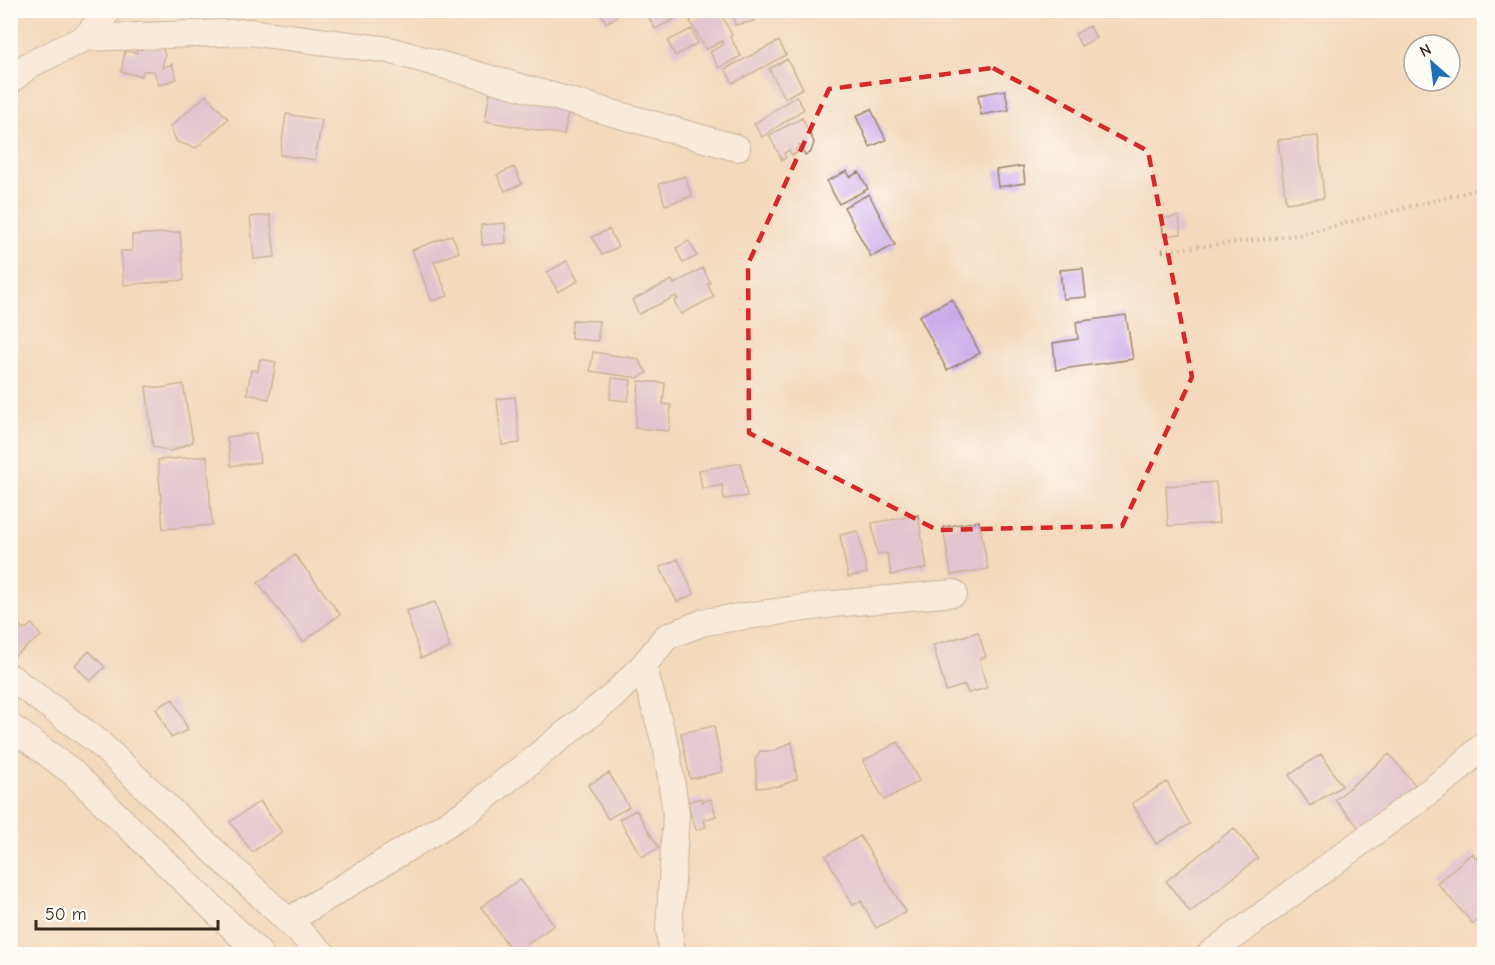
<svg xmlns="http://www.w3.org/2000/svg" width="1495" height="965" viewBox="0 0 1495 965" font-family="'Comic Neue',sans-serif">
  <rect width="100%" height="100%" fill="#fdfcf7"/>
  <filter id="ink" filterUnits="userSpaceOnUse"><feTurbulence type="fractalNoise" baseFrequency=".0167" numOctaves="2"/><feDisplacementMap in="SourceGraphic" scale="12" xChannelSelector="R" yChannelSelector="G"/><feConvolveMatrix kernelMatrix="1 2 1 2 8 2 1 2 1" color-interpolation-filters="sRGB"/></filter>
  <filter id="wash" filterUnits="userSpaceOnUse"><feTurbulence type="fractalNoise" baseFrequency=".008" numOctaves="4" result="noise"/><feDisplacementMap in="SourceGraphic" scale="24" xChannelSelector="R" yChannelSelector="G"/><feGaussianBlur stdDeviation="1.35" result="paint"/><feColorMatrix in="noise" values="0 0 0 0 0 0 0 0 0 0 0 0 0 0 0 0 0 1.4 0 .05"/><feComposite in="paint" operator="in"/></filter>
  <g filter="url(#wash)">
    <rect width="100%" height="100%" fill="#f4d9bc"/>
    <g id="blocks">
      <path fill="#ccaaea" d="M 599,10 L 628,10 L 606,23 Z
        M 645,10 L 683,10 L 684,14 L 655,29 Z
        M 709,10 L 719,10 L 732,35 L 730,37 L 741,56 L 719,68 L 710,52 L 724,44 L 722,41 L 706,50 L 690,21 Z
        M 732,10 L 752,10 L 755,21 L 735,25 Z
        M 1090,26 L 1096,38 L 1081,46 L 1075,34 Z
        M 691,29 L 698,43 L 675,56 L 668,41 Z
        M 158,37 L 165,55 L 162,68 L 172,64 L 177,79 L 159,85 L 154,71 L 143,71 L 142,76 L 121,72 L 125,51 L 137,53 L 135,46 Z
        M 779,41 L 786,55 L 733,83 L 725,69 Z
        M 787,59 L 803,88 L 785,98 L 769,69 Z
        M 1005,90 L 1009,110 L 981,115 L 978,95 Z
        M 490,92 L 569,106 L 564,135 L 485,121 Z
        M 206,95 L 228,119 L 196,148 L 177,142 L 170,127 Z
        M 796,96 L 804,109 L 762,137 L 754,124 Z
        M 871,109 L 886,140 L 870,147 L 856,116 Z
        M 286,114 L 322,120 L 315,160 L 280,155 Z
        M 802,118 L 814,142 L 811,152 L 805,155 L 799,144 L 799,147 L 796,149 L 797,153 L 792,155 L 789,150 L 784,153 L 786,158 L 782,160 L 769,135 Z
        M 1318,136 L 1324,198 L 1286,203 L 1278,140 Z
        M 1023,166 L 1025,183 L 998,187 L 996,170 Z
        M 514,167 L 522,184 L 505,191 L 497,175 Z
        M 847,171 L 850,177 L 859,172 L 868,189 L 839,204 L 827,181 Z
        M 685,176 L 692,196 L 665,205 L 659,184 Z
        M 869,194 L 895,245 L 871,257 L 844,207 Z
        M 270,215 L 275,257 L 254,259 L 250,217 Z
        M 1179,216 L 1181,234 L 1164,236 L 1161,219 Z
        M 505,223 L 506,243 L 482,245 L 481,225 Z
        M 609,229 L 618,247 L 602,255 L 592,237 Z
        M 180,232 L 184,280 L 124,285 L 121,251 L 132,251 L 132,235 Z
        M 452,235 L 459,252 L 434,262 L 448,296 L 432,301 L 412,250 Z
        M 689,241 L 697,256 L 683,263 L 676,248 Z
        M 567,261 L 578,281 L 558,292 L 547,272 Z
        M 703,268 L 710,283 L 707,284 L 714,297 L 681,314 L 674,301 L 678,299 L 676,296 L 639,314 L 632,300 L 672,280 L 674,284 Z
        M 1083,268 L 1086,297 L 1063,299 L 1060,270 Z
        M 952,299 L 980,353 L 947,370 L 919,316 Z
        M 1126,315 L 1133,359 L 1056,370 L 1053,343 L 1078,339 L 1076,322 Z
        M 572,320 L 599,321 L 598,341 L 571,339 Z
        M 593,352 L 638,359 L 647,373 L 638,378 L 590,371 Z
        M 260,359 L 276,362 L 269,399 L 247,394 L 251,370 L 258,371 Z
        M 612,378 L 631,380 L 628,401 L 610,399 Z
        M 639,381 L 665,383 L 663,404 L 671,405 L 669,431 L 635,428 Z
        M 183,384 L 193,442 L 171,451 L 153,447 L 146,386 L 161,388 Z
        M 515,397 L 520,443 L 502,445 L 497,399 Z
        M 256,433 L 260,462 L 231,466 L 227,437 Z
        M 207,456 L 212,525 L 163,529 L 158,460 Z
        M 741,463 L 747,496 L 724,499 L 722,485 L 702,489 L 699,470 Z
        M 1216,482 L 1219,523 L 1168,526 L 1166,486 Z
        M 918,515 L 927,568 L 891,575 L 887,553 L 877,554 L 872,523 Z
        M 979,521 L 988,569 L 951,575 L 943,527 Z
        M 858,531 L 867,573 L 848,577 L 840,535 Z
        M 295,555 L 340,614 L 303,642 L 258,583 Z
        M 678,559 L 694,594 L 677,602 L 660,567 Z
        M 435,602 L 450,648 L 421,658 L 406,611 Z
        M 18,623 L 23,630 L 32,624 L 41,636 L 10,659 L 10,629 Z
        M 978,632 L 986,657 L 979,659 L 987,688 L 968,693 L 965,685 L 946,691 L 933,645 Z
        M 89,651 L 105,667 L 90,681 L 75,665 Z
        M 173,699 L 188,730 L 171,738 L 156,708 Z
        M 714,726 L 723,772 L 690,779 L 681,733 Z
        M 792,742 L 797,779 L 780,786 L 757,788 L 755,760 L 760,751 L 774,751 Z
        M 898,742 L 919,781 L 884,800 L 863,761 Z
        M 1321,754 L 1342,786 L 1310,806 L 1289,775 Z
        M 1389,754 L 1416,786 L 1362,831 L 1335,800 Z
        M 609,773 L 629,807 L 608,819 L 588,785 Z
        M 1167,782 L 1190,824 L 1156,844 L 1132,803 Z
        M 701,798 L 702,802 L 711,799 L 716,816 L 704,820 L 706,827 L 696,830 L 687,802 Z
        M 260,801 L 282,832 L 252,852 L 230,822 Z
        M 636,810 L 659,848 L 642,857 L 619,819 Z
        M 1234,828 L 1258,858 L 1190,912 L 1166,881 Z
        M 860,836 L 906,912 L 876,928 L 861,901 L 853,905 L 826,856 Z
        M 1472,853 L 1484,867 L 1484,915 L 1473,924 L 1437,883 Z
        M 520,879 L 554,925 L 514,954 L 481,907 Z"/>
    </g>
  </g>
  <g filter="url(#ink)">
    <use href="#blocks" fill-opacity="0" stroke="#98826d" stroke-width="1.5"/>
    <g fill="none" stroke-linecap="round" stroke-linejoin="round">
      <g stroke="#98826d" stroke-width="28">
        <path id="minor" d="M 85,38 L 249,32 L 389,50 L 737,148
          M 10,81 L 29,65 L 85,38 L 109,10
          M 643,666 L 667,750 L 676,814 L 669,930 L 672,954
          M 10,677 L 97,741 L 323,954
          M 10,726 L 71,771 L 260,954
          M 288,921 L 468,811 L 613,696 L 643,666 L 666,637 L 704,622 L 834,604 L 954,593
          M 1210,954 L 1454,773 L 1484,745"/>
      </g>
      <path stroke="#98826d" stroke-width="4" stroke-dasharray="1.5 4.5" stroke-linecap="butt" d="M 1162,251 L 1298,235 L 1484,188"/>
      <use href="#minor" stroke="#fff" stroke-width="26"/>
    </g>
  </g>
  <path d="M0 0H1495V965H0ZM 993,68 L 1148,151 L 1192,377 L 1122,526 L 937,530 L 749,433 L 748,264 L 829,89 Z" fill="#f4d9bc" fill-opacity=".55" fill-rule="evenodd"/>
  <path fill="none" stroke="#d62828" stroke-width="4.5" stroke-dasharray="12 8" stroke-linejoin="round" d="M 993,68 L 1148,151 L 1192,377 L 1122,526 L 937,530 L 749,433 L 748,264 L 829,89 Z"/>
  <rect width="1495" height="965" fill="none" stroke="#fdfcf7" stroke-width="36"/>
  <g transform="translate(1432 63) rotate(332)"><circle r="28" fill="#fdfcf7" stroke="#afa8a0" stroke-width="1.5"/>
  <path d="M0-4.5L10 22L0 15L-10 22Z" fill="#1f6fb2"/>
  <text y="-9" font-size="16" font-weight="bold" text-anchor="middle" fill="#3b2a1e">N</text>
  </g>
  <path d="M36 920v9h182v-9" fill="none" stroke="#3b2a1e" stroke-width="3"/>
  <text x="45" y="920" font-size="18" fill="#3b2a1e" stroke="#fdfcf7" stroke-width="4.5" paint-order="stroke">50 m</text>
</svg>
